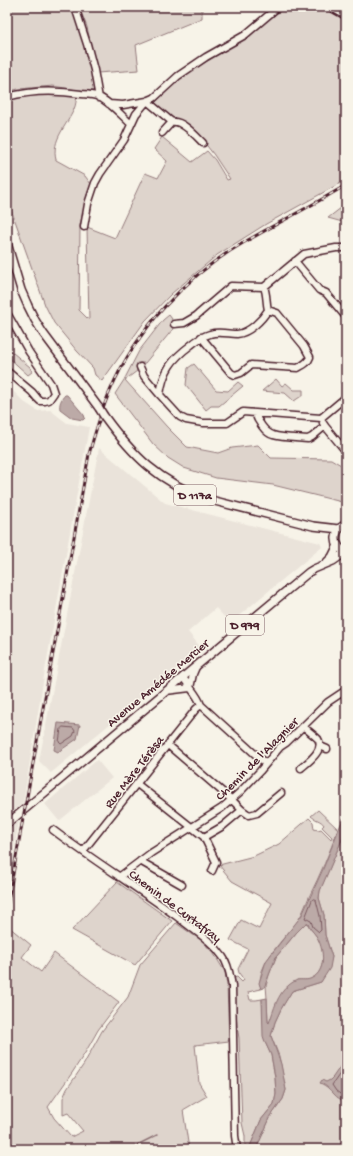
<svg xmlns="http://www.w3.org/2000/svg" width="353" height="1156" viewBox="0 0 353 1156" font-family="'Gochi Hand',sans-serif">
  <rect width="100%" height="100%" fill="#f7f3e8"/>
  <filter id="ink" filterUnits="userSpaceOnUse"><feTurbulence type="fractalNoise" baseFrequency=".025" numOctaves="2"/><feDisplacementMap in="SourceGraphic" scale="8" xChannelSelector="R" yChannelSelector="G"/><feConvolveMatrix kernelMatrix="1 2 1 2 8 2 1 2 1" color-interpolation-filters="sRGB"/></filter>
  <g filter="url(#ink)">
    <path fill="#eae3da" d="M 7,385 L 24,402 L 38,411 L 50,410 L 67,423 L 89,427 L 44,676 L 23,803 L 7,816 Z
      M 99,448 L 165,503 L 320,543 L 322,547 L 230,623 L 216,608 L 188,632 L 201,648 L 51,773 L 39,761 Z
      M 97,760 L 112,778 L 59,821 L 45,804 Z
      M 19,821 L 7,889 L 7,831 Z"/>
    <path fill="#ded4cc" stroke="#947a7c" d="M 7,7 L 72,7 C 82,34 91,62 96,91 L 77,90 L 53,86 L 18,89 L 7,92 Z
      M 79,7 L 202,7 L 202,18 L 136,45 L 139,70 L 97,73 L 87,27 Z
      M 284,7 L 325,7 L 346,20 L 346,180 L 266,224 L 217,255 L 171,294 L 145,321 L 102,381 L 95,375 L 93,368 L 77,351 L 54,323 L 45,305 L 7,198 L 7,100 C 32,93 51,95 77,96 C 76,100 76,105 74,109 C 67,126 51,139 56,160 L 85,176 L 91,184 L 87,195 L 80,225 L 79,310 L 89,320 L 87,227 L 115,238 L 145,173 L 158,178 L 167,161 L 154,149 L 162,137 L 192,162 L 207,151 L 215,160 L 227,180 L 230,179 L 214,155 L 204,142 L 170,119 L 154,104 L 180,78 L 246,37 Z
      M 346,204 L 346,223 L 328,218 Z
      M 169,315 L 172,319 L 170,324 L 173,329 L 145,363 L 137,363 L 136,366 L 137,371 L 125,380 L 167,427 L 187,447 L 218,453 L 232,448 L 258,445 L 271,458 L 331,459 L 346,468 L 346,503 L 273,485 L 216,478 L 184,468 L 168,458 L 153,444 L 115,394 L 124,380 L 139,351 L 163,320 Z
      M 7,348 L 30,367 L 32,372 L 28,375 L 7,356 Z
      M 194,364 L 216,390 L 228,391 L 238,382 L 243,386 L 219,406 L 211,406 L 206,410 L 186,385 L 188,368 Z
      M 276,379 L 282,386 L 286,383 L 294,390 L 303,390 L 303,395 L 294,401 L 285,393 L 262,391 Z
      M 318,810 L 338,829 C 330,852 320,875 309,897 C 306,904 303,912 299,919 C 286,938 254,965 261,989 L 248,992 L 250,1000 L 256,1000 L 262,999 L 265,1042 L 271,1055 L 275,1077 L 276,1094 L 274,1104 L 261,1120 L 249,1149 L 245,1149 L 245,1136 L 242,1123 L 239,1038 L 237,1026 L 234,978 L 237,977 L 242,982 L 244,980 L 239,973 L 238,969 L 248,949 L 230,940 L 241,920 L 259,929 L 272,903 L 232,881 L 219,865 L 254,856 L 279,844 L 309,818 L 313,822 L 314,829 L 318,830 L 321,829 L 331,839 L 332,837 L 322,827 L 324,825 C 321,820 315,820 311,816 Z
      M 346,830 L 346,1149 L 256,1149 L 271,1116 L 283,1099 L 286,1090 L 279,1056 L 271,1036 L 275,1022 L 281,1009 L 292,991 L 321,982 L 332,957 L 325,935 L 324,915 L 319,898 L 320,890 Z
      M 117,882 L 172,921 L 135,965 L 72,930 Z
      M 176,923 L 202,941 L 214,954 L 225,972 L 227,986 L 229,1041 L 195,1045 L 199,1083 L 207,1096 L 183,1110 L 189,1149 L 7,1149 L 7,936 L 9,927 L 31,945 L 22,957 L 41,972 L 54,953 L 119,1002 L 98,1030 L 85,1053 L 72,1073 L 48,1107 L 54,1118 L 71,1137 L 83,1131 L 68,1113 L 63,1115 L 63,1098 L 67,1089 L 84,1064 L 102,1031 L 128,997 L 140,965 Z
      M 306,923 L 308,924 C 310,930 314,932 317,937 C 325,948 326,970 313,978 C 308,981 302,980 297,980 L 269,1023 L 268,1022 L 267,998 L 266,986 L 269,975 L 276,957 L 296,933 Z"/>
    <path fill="#bcaaa7" stroke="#8e7275" d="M 65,395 L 67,395 L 84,415 L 85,418 L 83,420 L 72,418 L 60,409 C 59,404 61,399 65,395 Z
      M 58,723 L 80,725 L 77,739 L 58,752 L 54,750 Z
      M 346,811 L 346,830 L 320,891 L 319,898 L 324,915 L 325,935 L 332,957 L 330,968 L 321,982 L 292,991 L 281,1009 L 275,1022 L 271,1036 L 281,1064 L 286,1090 L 283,1099 L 271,1116 L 256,1149 L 249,1149 L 261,1120 L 274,1104 L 276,1094 L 275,1077 L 271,1055 L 265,1042 L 263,1036 L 262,999 L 267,998 L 268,1022 L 269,1023 C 274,1010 277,994 289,985 C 291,983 295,981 297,980 C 302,979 307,981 312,978 C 326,971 324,951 318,939 C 316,934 310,930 308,924 L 306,923 L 296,933 L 276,957 L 264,988 L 261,989 L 259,983 L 266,961 L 302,915 L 323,869 Z
      M 346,1058 L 346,1102 C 342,1100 337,1098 334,1094 C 329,1089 327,1086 320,1083 L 322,1080 L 326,1082 L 330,1080 L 333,1077 Z"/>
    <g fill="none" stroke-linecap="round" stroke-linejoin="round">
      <path stroke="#78575d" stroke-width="1" d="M 63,727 L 73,728 L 75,731 L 73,736 L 61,744 L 59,742 L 61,729 Z
        M 314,899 L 316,900 L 320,916 L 321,930 L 319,932 L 313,927 L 311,921 L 305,918 L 312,900 Z
        M 346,1065 L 332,1085 L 336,1091 L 346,1098"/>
      <path stroke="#8e7275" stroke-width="1.5" d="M 129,1149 L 157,1135"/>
      <g stroke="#4a1f2b" stroke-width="9">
        <path id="minor" d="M 75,7 L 87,44 L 94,70 L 99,98
          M 330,7 L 346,16
          M 7,97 C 32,90 56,90 81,94 C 86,94 92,95 97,96 C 109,101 120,114 130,123
          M 147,101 L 172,122 L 162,133
          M 109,104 L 123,105 L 147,101 L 154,98 L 178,76 L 206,57 L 245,35 L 278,7
          M 172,122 C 182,120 196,136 203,143
          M 84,227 L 88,204 L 95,183 L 100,174 L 124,140 L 136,114 L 147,101
          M 295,261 L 319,290 L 326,293 L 346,317
          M 264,287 C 267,294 266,302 268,310 C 262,320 249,333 237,334 C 229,334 218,331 210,334 C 203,336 197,340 191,345 C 172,359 163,371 160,395 L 180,417 L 186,420 L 203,423 L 227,423 L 243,412 L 321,418 L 346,397
          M 7,313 L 29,352 L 51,384 L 54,393 L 49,400 L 45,401 L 40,401 L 37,398 L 32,392 L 7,371
          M 174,324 L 184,323 L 196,316 L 231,286 L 264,287 L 304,254 L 336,248 L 346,248
          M 201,337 L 231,373 L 235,375 L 241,373 L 251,365 L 298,368 C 303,365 308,363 310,357 L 304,346 L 277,313 L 268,310
          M 140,367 L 144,376 L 160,395
          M 345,382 L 346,383
          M 255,413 C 257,420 265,433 273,435 C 282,438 298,438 308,439 L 312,437 L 325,426
          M 323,423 L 325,426 L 343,448 L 346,448
          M 183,677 C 188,686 198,695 201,705 L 266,764
          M 166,691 L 190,688 L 193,674 L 196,667
          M 168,745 L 232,800 L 242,810 L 249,815 L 257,813 L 281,793
          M 320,746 L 327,749
          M 301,768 C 308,762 325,750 318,739 C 314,735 307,730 303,726
          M 137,784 L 204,837 L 223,826 L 242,810
          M 53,830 C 94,861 138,888 180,919 C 195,931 212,941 223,957 C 229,965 230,976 232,986 L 235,1136 L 237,1149
          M 204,837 L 216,862 L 212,871
          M 83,851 L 196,709 L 201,705
          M 140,861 L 182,885
          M 119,877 L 151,853 L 222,808 L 240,792 L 260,771 L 280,747 L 286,743 L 328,702 L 346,690"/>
      </g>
      <g stroke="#4a1f2b" stroke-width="10">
        <path id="major" d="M 7,243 L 21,290 L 28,306 L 35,320 L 43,333 L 99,408
          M 104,416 C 133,456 159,482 207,499 L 313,526 L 339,529
          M 346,524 C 333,530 332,546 346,552
          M 327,562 L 332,557 L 338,545
          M 7,824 L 309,572 L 314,569 L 333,561 L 346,552"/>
      </g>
      <use href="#minor" stroke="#f7f3e8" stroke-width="6"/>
      <use href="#major" stroke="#f7f3e8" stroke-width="7"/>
      <g stroke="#4a1f2b" stroke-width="3">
        <path id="rail" d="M 7,907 L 89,454 C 95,433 101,411 110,391 C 136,330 186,276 243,243 C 277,223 312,206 346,185"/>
      </g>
      <use href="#rail" stroke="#f7f3e8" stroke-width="1.5" stroke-dasharray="4.5" stroke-linecap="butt"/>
      <g stroke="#4a1f2b" stroke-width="10" stroke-linecap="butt">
        <path id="major-bridge" d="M 99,408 L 104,416"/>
      </g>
      <use href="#major-bridge" stroke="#f7f3e8" stroke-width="7"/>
    </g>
  </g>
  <g text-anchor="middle" stroke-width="3" stroke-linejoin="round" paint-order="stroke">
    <g fill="#f7f3e8" stroke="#7e5f64" stroke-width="1">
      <rect x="174" y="485" width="42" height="20" rx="3"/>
      <rect x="226" y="615" width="38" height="20" rx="3"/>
    </g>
    <g font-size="12" font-weight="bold" fill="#4a1f2b">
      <text x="195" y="499">D 117a</text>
      <text x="245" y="629">D 979</text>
    </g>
    <g font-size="13" fill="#4a1f2b" stroke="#f7f3e8">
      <text transform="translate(157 682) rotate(-40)" y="5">Avenue Amédée Mercier</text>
      <text transform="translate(256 758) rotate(-45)" y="5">Chemin de l'Alagnier</text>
      <text transform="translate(133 771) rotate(-52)" y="5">Rue Mère Térèsa</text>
      <text transform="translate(176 905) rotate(37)" y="5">Chemin de Curtafray</text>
    </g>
  </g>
  <rect width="353" height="1156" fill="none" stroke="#f7f3e8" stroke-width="24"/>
  <rect x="12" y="12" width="329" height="1132" fill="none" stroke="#4a1f2b" stroke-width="1.5" filter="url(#ink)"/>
</svg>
